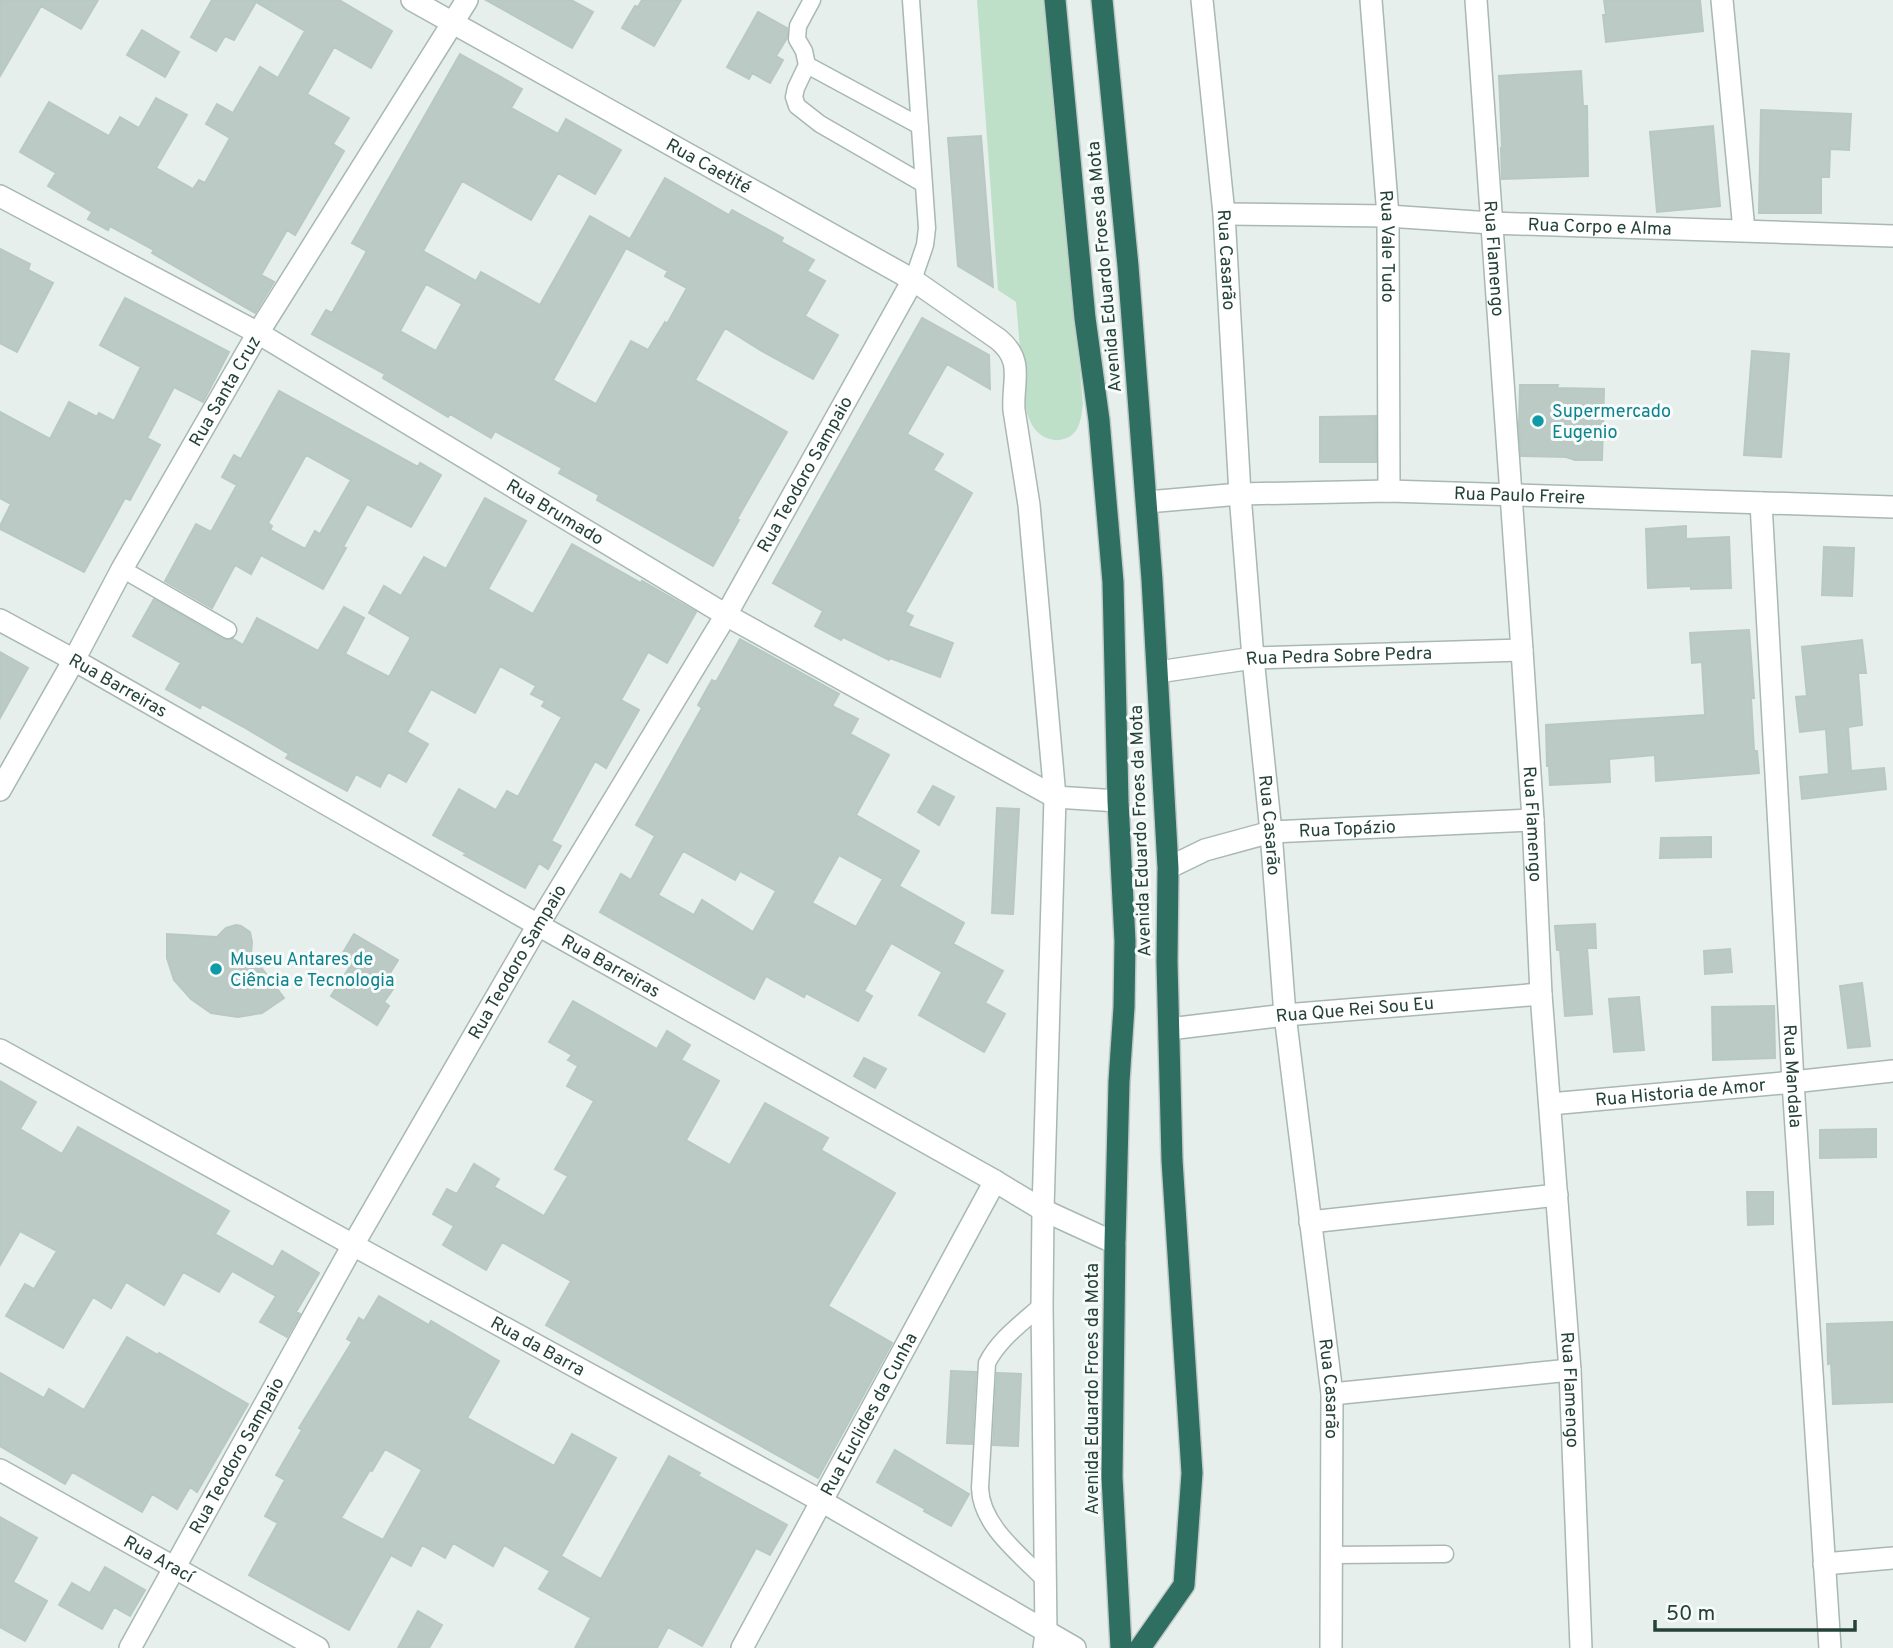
<svg xmlns="http://www.w3.org/2000/svg" width="1893" height="1648" viewBox="0 0 1893 1648" font-family="Overpass,sans-serif">
  <rect width="100%" height="100%" fill="#e6efeb"/>
  <path fill="#bfe0c8" d="M 977,0 L 1046,0 L 1083,404 C 1081,419 1080,434 1064,439 C 1052,443 1038,436 1032,425 C 1023,409 1024,390 1022,372 C 1020,349 1018,325 1016,302 L 998,290 Z"/>
  <path fill="#bbcac4" stroke="#b8c9c2" stroke-width="2" fill-rule="evenodd" d="M 0,0 L 98,0 L 81,29 L 41,6 L 0,76 Z
    M 212,0 L 339,0 L 392,31 L 371,68 L 334,47 L 307,94 L 349,118 L 333,144 L 344,151 L 295,235 L 287,230 L 261,275 L 274,282 L 255,313 L 152,253 L 154,250 L 110,226 L 108,230 L 88,219 L 92,212 L 48,186 L 56,173 L 20,152 L 49,102 L 109,136 L 120,117 L 139,128 L 156,98 L 187,115 L 156,168 L 193,189 L 199,180 L 205,183 L 230,138 L 206,124 L 217,104 L 233,113 L 260,67 L 278,78 L 305,31 L 256,2 L 234,40 L 225,36 L 216,51 L 191,37 Z
    M 486,0 L 571,0 L 593,12 L 572,48 Z
    M 642,0 L 681,0 L 654,46 L 622,28 L 635,6 L 638,7 Z
    M 1604,0 L 1700,0 L 1703,31 L 1606,42 L 1603,15 L 1606,15 Z
    M 758,12 L 787,28 L 787,38 L 776,56 L 783,60 L 770,83 L 752,73 L 749,79 L 727,67 Z
    M 142,30 L 179,52 L 165,77 L 127,55 Z
    M 460,54 L 522,89 L 511,108 L 558,134 L 566,119 L 621,150 L 595,194 L 558,173 L 531,220 L 462,181 L 423,251 L 476,281 L 481,272 L 540,305 L 590,216 L 630,239 L 665,178 L 729,215 L 732,210 L 783,238 L 781,242 L 814,260 L 807,271 L 825,281 L 805,316 L 838,335 L 813,379 L 760,350 L 725,328 L 695,380 L 787,432 L 737,519 L 739,520 L 713,566 L 597,500 L 599,495 L 559,473 L 562,468 L 495,431 L 491,438 L 450,414 L 448,417 L 383,378 L 385,374 L 312,334 L 326,310 L 332,313 L 367,251 L 352,243 ZM 626,248 L 668,271 L 665,276 L 687,288 L 667,324 L 665,322 L 648,350 L 631,341 L 596,404 L 553,380 ZM 426,284 L 462,304 L 436,351 L 400,331 Z
    M 1581,71 L 1583,106 L 1587,106 L 1588,176 L 1502,179 L 1501,148 L 1502,148 L 1499,76 Z
    M 1761,110 L 1851,114 L 1849,150 L 1830,149 L 1829,177 L 1821,177 L 1821,213 L 1759,213 Z
    M 1713,126 L 1720,206 L 1657,212 L 1650,132 Z
    M 981,136 L 993,287 L 958,266 L 948,138 Z
    M 0,249 L 30,264 L 28,270 L 53,283 L 17,352 L 0,343 Z
    M 125,298 L 229,352 L 203,402 L 174,387 L 147,438 L 160,445 L 130,500 L 125,498 L 84,572 L 0,529 L 0,526 L 11,504 L 0,498 L 0,412 L 50,439 L 69,402 L 97,417 L 99,413 L 114,421 L 141,367 L 100,345 Z
    M 922,318 L 989,355 L 990,389 L 947,364 L 907,434 L 943,454 L 933,470 L 972,493 L 905,612 L 913,616 L 908,626 L 953,643 L 940,677 L 890,658 L 889,660 L 843,637 L 841,640 L 815,626 L 823,611 L 773,583 Z
    M 1752,351 L 1789,354 L 1781,457 L 1744,455 Z
    M 1520,385 L 1558,385 L 1557,388 L 1604,389 L 1602,460 L 1575,460 L 1566,457 L 1521,456 L 1519,427 Z
    M 279,391 L 418,467 L 420,463 L 441,475 L 411,527 L 367,504 L 343,547 L 346,548 L 323,589 L 261,555 L 251,574 L 235,565 L 212,608 L 165,581 L 196,524 L 211,532 L 237,485 L 222,477 L 234,455 L 241,459 ZM 306,455 L 351,480 L 320,534 L 315,531 L 305,549 L 270,530 L 272,526 L 268,523 Z
    M 1376,416 L 1376,462 L 1320,462 L 1320,417 Z
    M 485,498 L 526,521 L 488,589 L 533,614 L 572,544 L 641,583 L 642,581 L 696,612 L 667,663 L 648,652 L 621,700 L 639,710 L 606,768 L 595,761 L 551,841 L 561,846 L 548,869 L 539,863 L 525,888 L 464,855 L 466,853 L 433,835 L 459,789 L 496,810 L 507,791 L 518,797 L 562,717 L 542,706 L 545,701 L 531,694 L 536,686 L 500,666 L 475,713 L 431,689 L 407,732 L 428,744 L 406,782 L 388,772 L 380,787 L 356,774 L 347,791 L 286,758 L 289,754 L 247,729 L 202,704 L 200,708 L 166,689 L 181,663 L 133,636 L 154,599 L 223,639 L 233,639 L 243,645 L 257,618 L 318,651 L 344,607 L 364,618 L 345,654 L 389,677 L 410,639 L 410,637 L 369,613 L 384,586 L 401,596 L 424,557 L 446,569 Z
    M 1686,526 L 1686,539 L 1729,537 L 1731,588 L 1691,589 L 1691,586 L 1648,588 L 1646,529 Z
    M 1824,547 L 1854,548 L 1852,596 L 1822,595 Z
    M 1749,630 L 1754,698 L 1751,698 L 1754,751 L 1757,751 L 1759,773 L 1656,781 L 1655,755 L 1609,759 L 1610,782 L 1550,785 L 1549,766 L 1547,766 L 1546,725 L 1705,715 L 1702,662 L 1692,663 L 1690,633 Z
    M 740,639 L 839,694 L 832,706 L 858,719 L 850,734 L 889,755 L 856,815 L 919,851 L 899,886 L 964,923 L 953,944 L 1003,971 L 985,1003 L 1005,1014 L 984,1052 L 919,1015 L 942,972 L 891,943 L 864,991 L 872,996 L 858,1021 L 806,993 L 804,997 L 766,976 L 754,999 L 600,912 L 621,874 L 631,880 L 655,836 L 636,825 L 702,708 L 698,705 L 712,680 L 716,682 ZM 683,851 L 735,880 L 740,871 L 776,891 L 753,932 L 702,900 L 694,915 L 658,895 ZM 839,855 L 883,879 L 856,927 L 812,903 Z
    M 1862,640 L 1866,673 L 1858,673 L 1862,725 L 1848,727 L 1851,771 L 1884,768 L 1886,789 L 1802,799 L 1800,777 L 1829,774 L 1826,729 L 1800,732 L 1796,697 L 1807,696 L 1802,647 Z
    M 0,652 L 28,668 L 0,718 Z
    M 933,786 L 954,797 L 939,825 L 918,812 Z
    M 997,808 L 1019,809 L 1013,914 L 992,913 Z
    M 1711,837 L 1711,857 L 1660,858 L 1661,838 Z
    M 1595,924 L 1596,948 L 1587,948 L 1592,1014 L 1565,1016 L 1560,950 L 1557,950 L 1555,926 Z
    M 236,925 L 241,926 L 250,932 L 252,942 L 251,954 L 284,998 L 262,1013 L 238,1017 L 211,1013 L 191,999 L 174,980 L 167,958 L 167,934 L 217,937 L 226,928 Z
    M 354,934 L 398,960 L 384,983 L 393,989 L 384,1002 L 389,1006 L 377,1025 L 331,996 L 353,962 L 341,956 Z
    M 1730,949 L 1732,972 L 1705,974 L 1704,951 Z
    M 1862,983 L 1870,1046 L 1848,1048 L 1840,986 Z
    M 1639,997 L 1644,1050 L 1614,1052 L 1609,999 Z
    M 573,1001 L 657,1049 L 667,1031 L 690,1045 L 681,1060 L 719,1081 L 686,1140 L 730,1165 L 765,1103 L 828,1138 L 821,1150 L 895,1193 L 828,1306 L 892,1343 L 818,1478 L 546,1325 L 571,1281 L 502,1242 L 486,1270 L 443,1245 L 454,1226 L 433,1214 L 447,1189 L 457,1194 L 474,1164 L 499,1179 L 494,1187 L 544,1216 L 568,1176 L 555,1169 L 594,1101 L 567,1086 L 578,1066 L 568,1060 L 572,1055 L 549,1042 Z
    M 1774,1006 L 1775,1058 L 1713,1060 L 1712,1007 Z
    M 864,1058 L 886,1069 L 875,1088 L 854,1076 Z
    M 0,1081 L 36,1102 L 20,1129 L 62,1154 L 78,1127 L 229,1211 L 215,1234 L 273,1267 L 282,1251 L 319,1273 L 296,1312 L 300,1314 L 287,1337 L 260,1322 L 276,1296 L 232,1271 L 219,1292 L 183,1272 L 164,1305 L 126,1282 L 111,1308 L 93,1297 L 63,1348 L 6,1316 L 25,1284 L 34,1289 L 57,1251 L 20,1231 L 0,1265 Z
    M 1876,1129 L 1876,1157 L 1820,1158 L 1820,1130 Z
    M 1747,1192 L 1773,1192 L 1773,1224 L 1748,1225 Z
    M 379,1296 L 429,1325 L 431,1321 L 499,1361 L 467,1418 L 554,1466 L 572,1434 L 616,1458 L 561,1556 L 601,1579 L 669,1456 L 700,1473 L 698,1476 L 787,1525 L 770,1555 L 756,1548 L 702,1646 L 668,1627 L 657,1648 L 575,1648 L 591,1618 L 539,1589 L 550,1571 L 504,1545 L 493,1566 L 453,1543 L 445,1558 L 422,1545 L 411,1566 L 391,1555 L 349,1630 L 249,1575 L 278,1523 L 265,1516 L 285,1480 L 276,1475 L 302,1430 L 299,1428 L 352,1342 L 347,1339 L 359,1318 L 364,1321 ZM 385,1449 L 422,1470 L 383,1540 L 341,1518 L 370,1470 L 372,1471 Z
    M 1893,1322 L 1893,1402 L 1833,1404 L 1831,1363 L 1828,1364 L 1827,1324 Z
    M 127,1337 L 158,1355 L 159,1353 L 248,1404 L 197,1492 L 190,1487 L 177,1509 L 152,1494 L 142,1512 L 72,1472 L 65,1484 L 0,1446 L 0,1373 L 44,1398 L 49,1389 L 84,1410 Z
    M 951,1371 L 976,1372 L 972,1444 L 947,1443 Z
    M 997,1373 L 1021,1374 L 1018,1446 L 993,1445 Z
    M 895,1450 L 969,1494 L 951,1526 L 924,1511 L 925,1509 L 877,1482 Z
    M 0,1517 L 37,1538 L 13,1582 L 47,1601 L 25,1641 L 0,1627 Z
    M 105,1567 L 145,1590 L 130,1616 L 114,1607 L 102,1629 L 59,1605 L 72,1583 L 90,1593 Z
    M 418,1611 L 442,1625 L 429,1648 L 398,1648 Z"/>
  <g fill="none" stroke-linecap="round" stroke-linejoin="round">
    <g stroke="#a8b8b2" stroke-width="19">
      <path id="lane" d="M 812,0 L 798,26 L 797,39 L 804,51 L 807,65 L 796,88 L 794,97 L 797,106 L 820,124 L 924,184
        M 911,0 L 927,228 L 925,245 L 913,280
        M 807,65 L 920,126
        M 122,569 L 228,630
        M 1042,1305 C 1022,1323 999,1339 987,1363 L 980,1488 C 981,1526 1021,1555 1045,1580
        M 1333,1555 L 1445,1554"/>
    </g>
    <g stroke="#a8b8b2" stroke-width="24">
      <g id="street">
        <path id="s1" d="M 412,0 L 913,280 L 998,339 C 1025,361 1012,381 1014,410 L 1029,505 L 1055,797 L 1043,1210 L 1042,1305 L 1046,1633 L 1044,1648"/>
        <path id="s2" d="M 1202,0 L 1224,214 L 1240,494 L 1253,658 L 1271,832 L 1285,1015 L 1332,1394 L 1331,1648"/>
        <path id="s3" d="M 1371,0 L 1388,216 L 1389,491"/>
        <path id="s4" d="M 1476,0 L 1522,650 L 1533,820 L 1541,994 L 1570,1370 L 1581,1648"/>
        <path d="M 1722,0 L 1744,230"/>
        <path id="s5" d="M 0,196 L 258,333 L 726,615 L 1055,797 L 1118,801"/>
        <path id="s6" d="M 1224,214 L 1388,216 L 1491,223 L 1893,236"/>
        <path id="s7" d="M 1147,502 L 1240,494 L 1389,491 L 1893,507"/>
        <path id="s8" d="M 1761,503 L 1793,1082 L 1830,1648"/>
        <path id="s9" d="M 0,620 L 74,660 L 538,925 L 995,1181 L 1043,1210 L 1115,1243"/>
        <path id="s10" d="M 1158,672 L 1253,658 L 1522,650"/>
        <path id="s11" d="M 0,790 L 74,660 L 122,569 L 258,333 L 467,0"/>
        <path id="s12" d="M 1168,868 L 1205,850 L 1271,832 L 1533,820"/>
        <path id="s13" d="M 1169,1029 L 1285,1015 L 1541,994"/>
        <path id="s14" d="M 0,1050 L 353,1245 L 823,1502 L 1075,1648"/>
        <path id="s15" d="M 1550,1104 L 1793,1082 L 1893,1071"/>
        <path d="M 1310,1222 L 1557,1195"/>
        <path d="M 1332,1394 L 1570,1370"/>
        <path id="s16" d="M 0,1470 L 318,1648"/>
        <path d="M 1824,1564 L 1893,1558"/>
        <path id="s17" d="M 130,1648 L 353,1245 L 538,925 L 726,615 L 913,280"/>
        <path id="s18" d="M 742,1648 L 995,1181"/>
      </g>
    </g>
    <g stroke="#c2cac8" stroke-width="24">
      <path id="highway" d="M 1055,0 L 1085,318 L 1099,420 L 1113,582 L 1118,801 L 1125,941 L 1124,1007 L 1119,1082 L 1115,1243 L 1112,1477 L 1121,1648
        M 1102,0 L 1128,266 L 1152,580 L 1168,868 L 1167,962 L 1172,1160 L 1192,1473 L 1184,1585 L 1140,1648"/>
    </g>
    <use href="#lane" stroke="#fff" stroke-width="16"/>
    <use href="#street" stroke="#fff" stroke-width="21"/>
    <use href="#highway" stroke="#2f6f62" stroke-width="21"/>
  </g>
  <g fill="#0f9aa8" stroke="#f7fbf9" stroke-width="2.5">
    <circle cx="1538" cy="421" r="7"/>
    <circle cx="216" cy="969" r="7"/>
  </g>
  <g text-anchor="middle" stroke-width="6" stroke-linejoin="round" paint-order="stroke">
    <g font-size="18" fill="#24423a" stroke="#f7fbf9">
      <text dy="6" stroke="none"><textPath href="#s1" startOffset="340">Rua Caetité</textPath></text>
      <text dy="6" stroke="none"><textPath href="#s6" startOffset="376">Rua Corpo e Alma</textPath></text>
      <text dy="6" stroke="none"><textPath href="#s3" startOffset="247">Rua Vale Tudo</textPath></text>
      <text dy="6" stroke="none"><textPath href="#s4" startOffset="259">Rua Flamengo</textPath></text>
      <text dy="6" stroke="none"><textPath href="#s2" startOffset="261">Rua Casarão</textPath></text>
      <text transform="translate(1104 267) rotate(-95)" y="6">Avenida Eduardo Froes da Mota</text>
      <text dy="6" stroke="none"><textPath href="#s11" startOffset="458">Rua Santa Cruz</textPath></text>
      <text dy="6" stroke="none"><textPath href="#s17" startOffset="1354">Rua Teodoro Sampaio</textPath></text>
      <text dy="6" stroke="none"><textPath href="#s7" startOffset="373">Rua Paulo Freire</textPath></text>
      <text dy="6" stroke="none"><textPath href="#s5" startOffset="639">Rua Brumado</textPath></text>
      <text dy="6" stroke="none"><textPath href="#s10" startOffset="182">Rua Pedra Sobre Pedra</textPath></text>
      <text dy="6" stroke="none"><textPath href="#s9" startOffset="135">Rua Barreiras</textPath></text>
      <text dy="6" stroke="none"><textPath href="#s2" startOffset="828">Rua Casarão</textPath></text>
      <text dy="6" stroke="none"><textPath href="#s4" startOffset="826">Rua Flamengo</textPath></text>
      <text dy="6" stroke="none"><textPath href="#s12" startOffset="186">Rua Topázio</textPath></text>
      <text transform="translate(1140 831) rotate(-92)" y="6">Avenida Eduardo Froes da Mota</text>
      <text dy="6" stroke="none"><textPath href="#s17" startOffset="788">Rua Teodoro Sampaio</textPath></text>
      <text dy="6" stroke="none"><textPath href="#s9" startOffset="702">Rua Barreiras</textPath></text>
      <text dy="6" stroke="none"><textPath href="#s13" startOffset="187">Rua Que Rei Sou Eu</textPath></text>
      <text dy="6" stroke="none"><textPath href="#s8" startOffset="574">Rua Mandala</textPath></text>
      <text dy="6" stroke="none"><textPath href="#s15" startOffset="131">Rua Historia de Amor</textPath></text>
      <text dy="6" stroke="none"><textPath href="#s14" startOffset="614">Rua da Barra</textPath></text>
      <text dy="6" stroke="none"><textPath href="#s2" startOffset="1395">Rua Casarão</textPath></text>
      <text transform="translate(1092 1389) rotate(-90)" y="6">Avenida Eduardo Froes da Mota</text>
      <text dy="6" stroke="none"><textPath href="#s4" startOffset="1393">Rua Flamengo</textPath></text>
      <text dy="6" stroke="none"><textPath href="#s18" startOffset="266">Rua Euclides da Cunha</textPath></text>
      <text dy="6" stroke="none"><textPath href="#s17" startOffset="220">Rua Teodoro Sampaio</textPath></text>
      <text dy="6" stroke="none"><textPath href="#s16" startOffset="182">Rua Arací</textPath></text>
    </g>
    <g font-size="18" fill="#0d838f" stroke="#f7fbf9" text-anchor="start">
      <text x="1552" y="417">Supermercado<tspan x="1552" dy="21">Eugenio</tspan></text>
      <text x="230" y="965">Museu Antares de<tspan x="230" dy="21">Ciência e Tecnologia</tspan></text>
    </g>
  </g>
  <path d="M1655 1620v10h200v-10" fill="none" stroke="#24423a" stroke-width="3.5"/>
  <text x="1666" y="1620" font-size="21" fill="#24423a" stroke="#f7fbf9" stroke-width="5" paint-order="stroke">50 m</text>
</svg>
